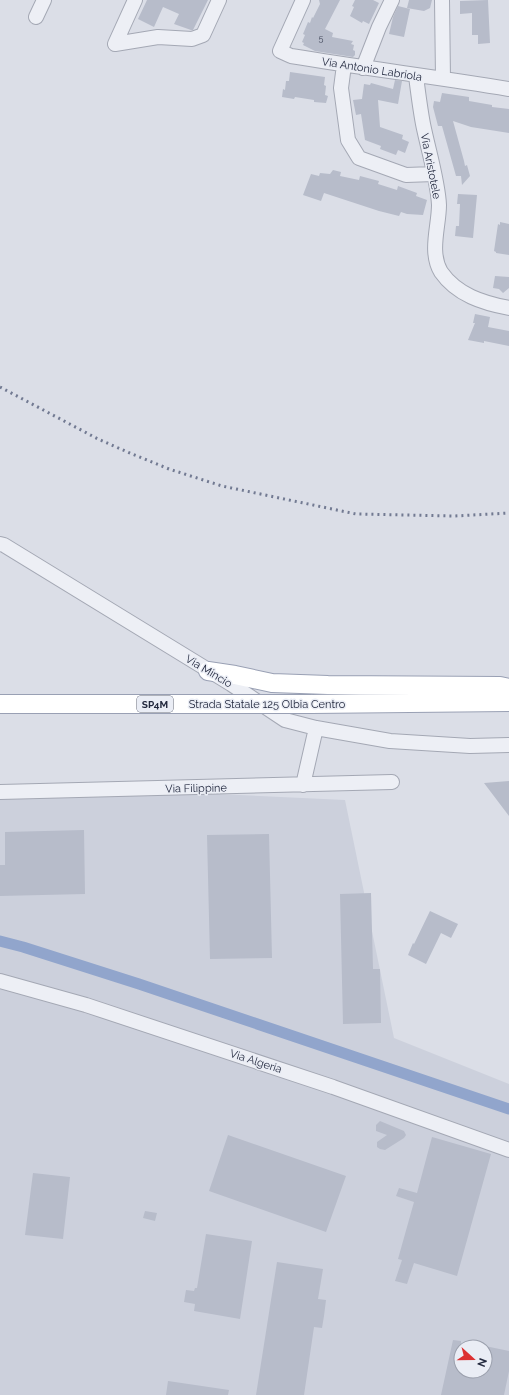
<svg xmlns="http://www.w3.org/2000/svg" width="509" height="1395" viewBox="0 0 509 1395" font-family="Raleway,sans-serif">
  <rect width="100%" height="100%" fill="#dbdee7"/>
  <path fill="#ccd0dc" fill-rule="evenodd" d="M 0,784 L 345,800 L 394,1038 L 509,1084 L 509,1395 L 0,1395 ZM 461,1347 L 485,1347 L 485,1371 L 461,1371 Z"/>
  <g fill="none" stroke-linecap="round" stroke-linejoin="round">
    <path stroke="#91a5cc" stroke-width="11" d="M 0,941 L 23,947 L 139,984 L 509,1109"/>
  </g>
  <path fill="#b7bcca" d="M 147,0 L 208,0 L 193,30 L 191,30 L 174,24 L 179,14 L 163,7 L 154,27 L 138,19 Z
    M 319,0 L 340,0 L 325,29 L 333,33 L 332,37 L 353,41 L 351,44 L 354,45 L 353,50 L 355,51 L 355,55 L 353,57 L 315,51 L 303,45 L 304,43 L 302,42 L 305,35 L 303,34 L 308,22 L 310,23 L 312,17 L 313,18 L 320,4 Z
    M 355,0 L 373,0 L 379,3 L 369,24 L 363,21 L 362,23 L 350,16 L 354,7 L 352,6 Z
    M 409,0 L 432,0 L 430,8 L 424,11 L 407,8 Z
    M 488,0 L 490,43 L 478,44 L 478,35 L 472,35 L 472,13 L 460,14 L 460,1 Z
    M 398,6 L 410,9 L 404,37 L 389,34 L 393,17 Z
    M 290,72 L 325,77 L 324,85 L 326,86 L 325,95 L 328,96 L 326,103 L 314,102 L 314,100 L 295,97 L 294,99 L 282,97 L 283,89 L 285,90 L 286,81 L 289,81 Z
    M 395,80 L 402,81 L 398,104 L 378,100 L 380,127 L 403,135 L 402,139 L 409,142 L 405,153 L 398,150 L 396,155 L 380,149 L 381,146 L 365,140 L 361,114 L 356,115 L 353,100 L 362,99 L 364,84 L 370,85 L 371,83 L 393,89 Z
    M 442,93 L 469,97 L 469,101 L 492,105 L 492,107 L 509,109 L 509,133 L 471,127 L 453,121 L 464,161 L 465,166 L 467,165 L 470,176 L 462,185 L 461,176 L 456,176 L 442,126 L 438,126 L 433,107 L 434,101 L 440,102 Z
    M 333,170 L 341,172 L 340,176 L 359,180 L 360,176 L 379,181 L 378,184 L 397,190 L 398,186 L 417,193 L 416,196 L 427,200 L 423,215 L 407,214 L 401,212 L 399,216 L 379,211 L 324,193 L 321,201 L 303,195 L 311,174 L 319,176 L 320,173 L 330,174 Z
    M 458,194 L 477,195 L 473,238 L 455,236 L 456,226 L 459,226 L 460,204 L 457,204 Z
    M 500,222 L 509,224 L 509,255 L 496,253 L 496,252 L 494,251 L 498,224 L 500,225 Z
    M 495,276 L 509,277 L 509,288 L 503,293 L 499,289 L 493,288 Z
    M 475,314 L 490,317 L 488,327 L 509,331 L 509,346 L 484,341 L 484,343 L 468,340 L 475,323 L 473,323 Z
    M 509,781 L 509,816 L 484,783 Z
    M 84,830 L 85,894 L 0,896 L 0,865 L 5,865 L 5,832 Z
    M 269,834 L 272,958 L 210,959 L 207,835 Z
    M 371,893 L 373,969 L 380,969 L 381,1023 L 343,1024 L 340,894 Z
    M 430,911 L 458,924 L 451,938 L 441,933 L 426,964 L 408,955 L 413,943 L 414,944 Z
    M 380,1121 L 404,1131 L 406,1135 L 404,1138 L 385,1150 L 380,1149 L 377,1147 L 377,1142 L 387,1135 L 376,1131 L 376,1125 Z
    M 228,1135 L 346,1176 L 326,1232 L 209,1191 Z
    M 432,1137 L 491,1154 L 457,1276 L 414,1263 L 407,1284 L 395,1281 L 402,1260 L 398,1259 L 414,1202 L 396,1196 L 399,1188 L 417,1193 Z
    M 33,1173 L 70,1177 L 63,1239 L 25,1235 Z
    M 145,1211 L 157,1213 L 155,1221 L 143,1218 Z
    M 206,1234 L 252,1241 L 240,1319 L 194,1311 L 195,1304 L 184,1302 L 186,1290 L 194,1291 L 195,1288 L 197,1288 Z
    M 277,1262 L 323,1269 L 318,1299 L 326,1300 L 324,1316 L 322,1328 L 314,1327 L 304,1395 L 256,1395 Z
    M 453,1340 L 461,1341 L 461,1371 L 485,1371 L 485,1346 L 509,1351 L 509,1371 L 504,1395 L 441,1395 Z
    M 168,1381 L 229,1390 L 228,1395 L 166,1395 Z"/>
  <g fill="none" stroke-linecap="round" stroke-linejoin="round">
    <g stroke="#a4a8b4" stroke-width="16">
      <path id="minor" d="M 303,0 L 280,51 L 291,56 C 363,68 436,77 509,89
        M 442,0 L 443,78
        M 36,17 L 44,0
        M 115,44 L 158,37 L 192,39 L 203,35 L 219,0
        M 115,44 L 135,0
        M 344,65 L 341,88 L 348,140 L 359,158 L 406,175 L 434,174
        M 363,68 L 379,27 L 392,0
        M 416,76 C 418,92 420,108 423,124 C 428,149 438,181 439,205 C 439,226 429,252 441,272 C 457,295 483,303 509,308
        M 0,544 L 4,545 L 231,684 L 285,720 L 316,728 L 390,741 L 470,746 L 509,745
        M 303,785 L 316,728
        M 0,792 L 392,782
        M 0,981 L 86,1005 L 333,1087 L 509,1150"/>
    </g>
    <g stroke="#99a0b4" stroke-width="20">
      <path id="major" d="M 208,671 L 235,675 L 272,683 L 328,685 L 500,686 L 509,688
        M 311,704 L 509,702"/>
    </g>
    <use href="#minor" stroke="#edeff5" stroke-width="14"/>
    <use href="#major" stroke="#fff" stroke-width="18"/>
    <path stroke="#727a92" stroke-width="3" stroke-dasharray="2 4" stroke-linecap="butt" d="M 0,387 L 98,439 L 132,454 L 169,469 L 222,486 L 356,514 L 455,516 L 509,513"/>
    <g stroke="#99a0b4" stroke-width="20" stroke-linecap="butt">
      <path id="major-bridge" d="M 0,704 L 311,704"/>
    </g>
    <use href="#major-bridge" stroke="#fff" stroke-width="18"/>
  </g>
  <g text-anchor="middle" stroke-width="3" stroke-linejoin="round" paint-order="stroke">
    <g font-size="9" fill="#484e61">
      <text x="321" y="41">5</text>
    </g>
    <rect fill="#eaedf5" stroke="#5f6475" stroke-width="1" x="137" y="696" width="36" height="16" rx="3"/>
    <g font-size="10" font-weight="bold" fill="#23293e">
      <text x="155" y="708">SP4M</text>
    </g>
    <g font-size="11" fill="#23293e" stroke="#eaedf5">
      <text transform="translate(372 69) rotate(9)" y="4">Via Antonio Labriola</text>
      <text transform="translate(431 166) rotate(79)" y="4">Via Aristotele</text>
      <text transform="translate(209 671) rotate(31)" y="4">Via Mincio</text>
      <text x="267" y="708">Strada Statale 125 Olbia Centro</text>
      <text transform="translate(196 788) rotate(-1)" y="4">Via Filippine</text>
      <text transform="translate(256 1061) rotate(18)" y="4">Via Algeria</text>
    </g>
  </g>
  <g transform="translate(473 1359) rotate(111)"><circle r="19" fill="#eaedf5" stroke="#9a9fac"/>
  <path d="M0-3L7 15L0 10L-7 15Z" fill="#dc3031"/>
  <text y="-6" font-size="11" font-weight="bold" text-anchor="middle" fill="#23293e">N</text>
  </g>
</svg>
